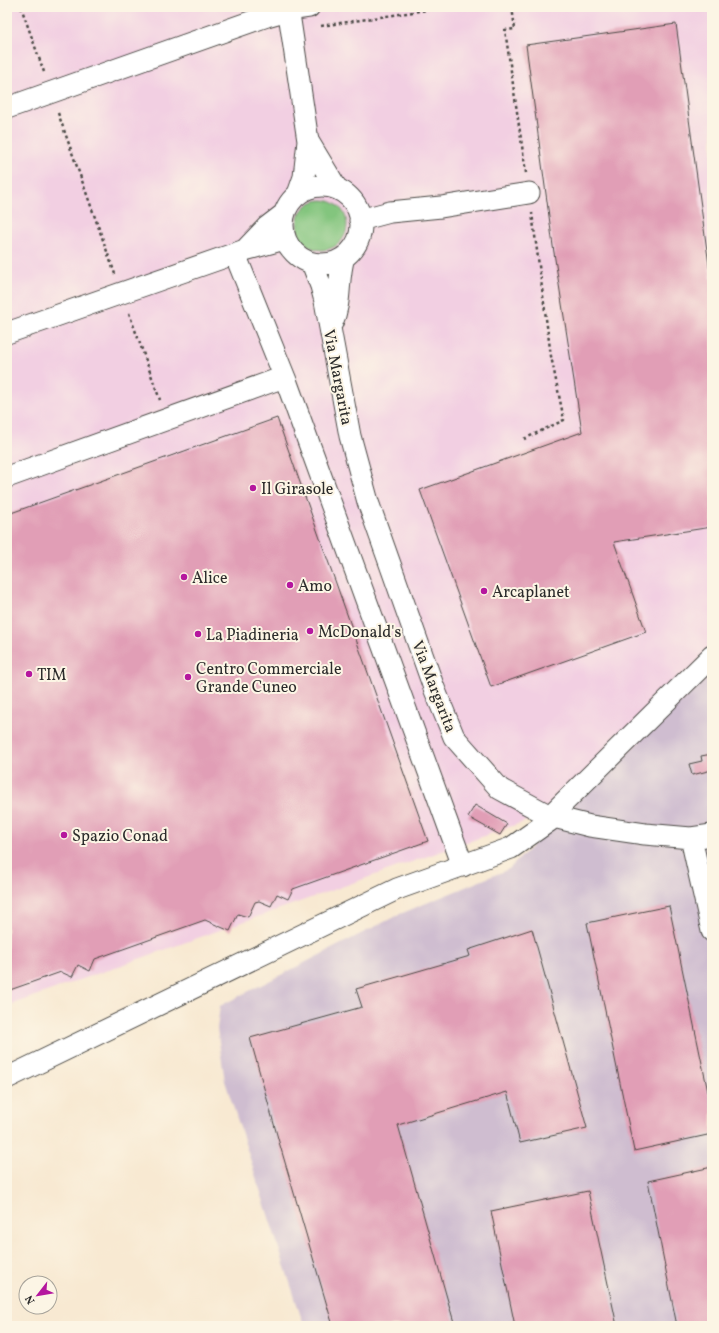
<svg xmlns="http://www.w3.org/2000/svg" width="719" height="1333" viewBox="0 0 719 1333" font-family="Vollkorn,serif">
  <rect width="100%" height="100%" fill="#fcf5e5"/>
  <filter id="ink" filterUnits="userSpaceOnUse"><feTurbulence type="fractalNoise" baseFrequency=".025" numOctaves="2"/><feDisplacementMap in="SourceGraphic" scale="8" xChannelSelector="R" yChannelSelector="G"/><feConvolveMatrix kernelMatrix="1 2 1 2 8 2 1 2 1" color-interpolation-filters="sRGB"/></filter>
  <filter id="wash" filterUnits="userSpaceOnUse"><feTurbulence type="fractalNoise" baseFrequency=".012" numOctaves="4" result="noise"/><feDisplacementMap in="SourceGraphic" scale="16" xChannelSelector="R" yChannelSelector="G"/><feGaussianBlur stdDeviation="0.9" result="paint"/><feColorMatrix in="noise" values="0 0 0 0 0 0 0 0 0 0 0 0 0 0 0 0 0 1.4 0 .05"/><feComposite in="paint" operator="in"/></filter>
  <g filter="url(#wash)">
    <rect width="100%" height="100%" fill="#f8e9d2"/>
    <path fill="#f2cfe2" d="M 7,7 L 712,7 L 712,673 L 574,804 L 7,1006 Z"/>
    <path fill="#cfbdd0" d="M 712,673 L 712,1326 L 304,1326 L 225,1081 L 217,1029 L 220,1006 L 400,914 L 509,869 L 574,804 Z"/>
    <path fill="#83c57e" stroke="#577854" d="M297 225a25 25 0 1 1 50 0a25 25 0 1 1-50 0Z"/>
    <g id="blocks">
      <path fill="#e19eb6" d="M 676,24 L 712,287 L 712,527 L 614,542 L 646,632 L 491,687 L 420,490 L 582,432 L 553,246 L 526,45 Z
        M 277,418 L 428,841 L 293,889 L 288,899 L 277,894 L 271,906 L 259,901 L 255,902 L 248,917 L 238,914 L 230,931 L 205,920 L 95,959 L 90,971 L 78,965 L 72,977 L 61,972 L 7,991 L 7,511 L 11,513 Z
        M 712,754 L 712,770 L 692,775 L 689,764 L 702,761 L 701,756 Z
        M 475,805 L 507,824 L 500,835 L 468,817 Z
        M 669,906 L 712,1111 L 712,1134 L 634,1151 L 587,923 Z
        M 532,929 L 587,1128 L 520,1143 L 507,1092 L 398,1125 L 455,1326 L 333,1326 L 279,1142 L 250,1038 L 362,1007 L 356,989 L 470,956 L 468,950 Z
        M 712,1167 L 712,1325 L 677,1326 L 648,1181 Z
        M 588,1191 L 617,1326 L 515,1326 L 491,1211 Z"/>
    </g>
  </g>
  <g filter="url(#ink)">
    <use href="#blocks" fill-opacity="0" stroke="#4a4844" stroke-width="1"/>
    <g fill="none" stroke-linecap="round" stroke-linejoin="round">
      <g stroke="#4a4844" stroke-width="23">
        <path id="minor" d="M 288,7 L 308,141 L 304,177 L 298,194
          M 7,108 L 267,16 L 288,10 L 309,7
          M 308,141 L 337,189
          M283 225a39 39 0 1 1 78 0a39 39 0 1 1-78 0Z
          M 360,220 L 390,212 L 441,207 L 529,193
          M 245,250 L 267,227 L 284,214
          M 235,254 L 287,383 L 463,866
          M 312,263 L 321,286 L 325,301 L 350,436 L 368,502 L 434,688 L 454,737 L 500,789 L 550,816 L 590,826 L 645,834 L 691,838 L 712,835
          M 332,323 C 342,302 337,279 344,257
          M 7,333 L 245,250 L 285,239
          M 7,477 L 284,377
          M 550,816 L 712,656
          M 691,838 L 712,931
          M 7,1078 L 397,889 L 511,848 L 555,817"/>
      </g>
      <path stroke="#4a4844" stroke-width="2.5" stroke-dasharray="3 3" stroke-linecap="butt" d="M 21,7 L 44,72
        M 512,7 L 515,29 L 505,30 L 526,173
        M 321,26 L 446,7
        M 58,113 L 115,274
        M 129,313 L 160,400
        M 524,439 L 564,420 L 551,356 L 532,213"/>
      <use href="#minor" stroke="#fff" stroke-width="21"/>
    </g>
  </g>
  <g fill="#b5179e" stroke="#fcf5e5" stroke-width="1.5">
    <circle cx="253" cy="488" r="4"/>
    <circle cx="184" cy="577" r="4"/>
    <circle cx="290" cy="585" r="4"/>
    <circle cx="484" cy="591" r="4"/>
    <circle cx="310" cy="631" r="4"/>
    <circle cx="198" cy="634" r="4"/>
    <circle cx="29" cy="674" r="4"/>
    <circle cx="188" cy="677" r="4"/>
    <circle cx="64" cy="835" r="4"/>
  </g>
  <g text-anchor="middle" stroke-width="4" stroke-linejoin="round" paint-order="stroke">
    <g font-size="16" fill="#2b2b2b" stroke="#fcf5e5">
      <text transform="translate(339 377) rotate(79)" y="6">Via Margarita</text>
      <text transform="translate(435 686) rotate(69)" y="6">Via Margarita</text>
    </g>
    <g font-size="16" fill="#2b2b2b" stroke="#fcf5e5" text-anchor="start">
      <text x="261" y="494">Il Girasole</text>
      <text x="192" y="583">Alice</text>
      <text x="298" y="591">Amo</text>
      <text x="492" y="597">Arcaplanet</text>
      <text x="318" y="637">McDonald's</text>
      <text x="206" y="640">La Piadineria</text>
      <text x="196" y="674">Centro Commerciale<tspan x="196" dy="18">Grande Cuneo</tspan></text>
      <text x="37" y="680">TIM</text>
      <text x="72" y="841">Spazio Conad</text>
    </g>
  </g>
  <rect width="719" height="1333" fill="none" stroke="#fcf5e5" stroke-width="24"/>
  <g transform="translate(38 1295) rotate(239)"><circle r="19" fill="#fcf5e5" stroke="#a8a49b"/>
  <path d="M0-3L7 15L0 10L-7 15Z" fill="#b5179e"/>
  <text y="-6" font-size="11" font-weight="bold" text-anchor="middle" fill="#2b2b2b">N</text>
  </g>
</svg>
